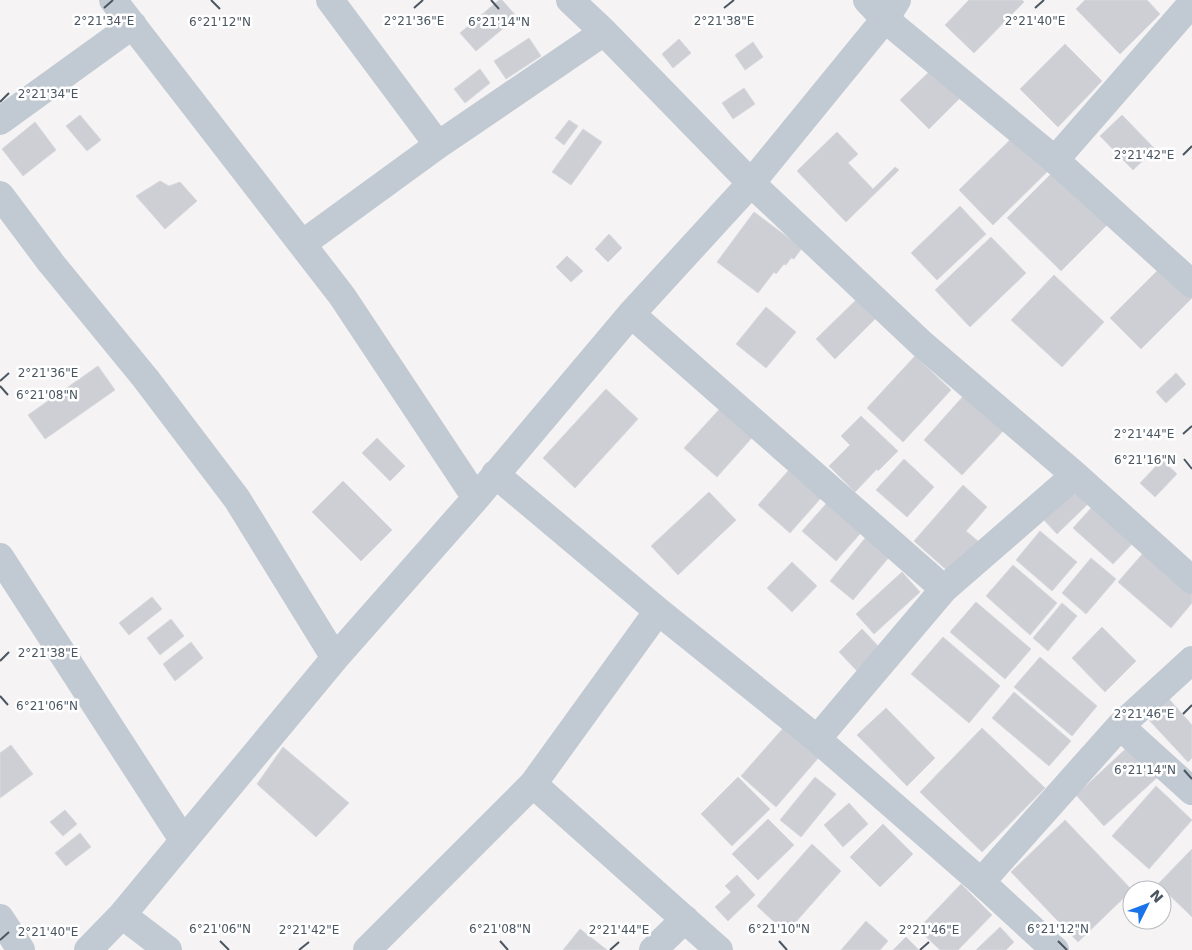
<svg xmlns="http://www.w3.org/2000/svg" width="1192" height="950" viewBox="0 0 1192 950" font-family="'DejaVu Sans',sans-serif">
  <rect width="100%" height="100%" fill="#f5f3f3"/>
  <path fill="#cdcfd5" stroke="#d7d9de" d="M 499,0 L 502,0 L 517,17 L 476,51 L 460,33 Z
    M 969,0 L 1022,0 L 1024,2 L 974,53 L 945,25 Z
    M 1085,0 L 1147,0 L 1160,14 L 1120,54 L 1076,9 Z
    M 529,38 L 541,56 L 506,79 L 494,61 Z
    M 679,39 L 691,53 L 673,68 L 662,54 Z
    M 753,42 L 763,57 L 745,70 L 735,55 Z
    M 1065,44 L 1102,81 L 1058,127 L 1020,89 Z
    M 934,67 L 962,96 L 929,129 L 900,100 Z
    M 480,69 L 490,83 L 465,103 L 454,89 Z
    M 744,88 L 755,104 L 733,119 L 722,103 Z
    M 80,115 L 101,140 L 87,151 L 66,126 Z
    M 1122,115 L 1155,149 L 1133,170 L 1100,136 Z
    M 569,120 L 578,126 L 564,145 L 555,138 Z
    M 35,122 L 56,150 L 23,176 L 2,149 Z
    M 583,129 L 602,142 L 571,185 L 552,172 Z
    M 837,132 L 858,154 L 848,163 L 873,189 L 895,167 L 899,170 L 846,222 L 797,171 Z
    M 1017,133 L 1051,168 L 993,225 L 959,190 Z
    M 1059,166 L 1112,220 L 1061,271 L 1007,218 Z
    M 160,181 L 169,186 L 180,182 L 197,201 L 165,229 L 136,196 Z
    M 960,206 L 986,234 L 937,280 L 911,253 Z
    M 754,212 L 802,248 L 794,259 L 791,258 L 786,265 L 784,264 L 776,274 L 774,272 L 758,293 L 717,262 Z
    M 609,234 L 622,248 L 608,262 L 595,249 Z
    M 991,237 L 1026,273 L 970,327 L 935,290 Z
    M 567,256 L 583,271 L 571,282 L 556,267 Z
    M 1162,266 L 1192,298 L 1141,349 L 1110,318 Z
    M 1054,275 L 1104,322 L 1062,367 L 1011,320 Z
    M 859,297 L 878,316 L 835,359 L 816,339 Z
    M 766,307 L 796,332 L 766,368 L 736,344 Z
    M 915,356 L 951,390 L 903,442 L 867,408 Z
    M 98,366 L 115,390 L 45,439 L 28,415 Z
    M 1176,373 L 1186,384 L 1166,403 L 1156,392 Z
    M 606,389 L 638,419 L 575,488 L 543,458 Z
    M 966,393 L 1005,429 L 962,475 L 924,440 Z
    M 726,402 L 758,431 L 717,477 L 684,448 Z
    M 861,416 L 898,451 L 878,471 L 877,469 L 855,492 L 829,466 L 850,445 L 841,436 Z
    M 377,438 L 405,466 L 390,481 L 362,453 Z
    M 904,459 L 934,487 L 907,517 L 876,490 Z
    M 1162,460 L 1177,474 L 1155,497 L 1140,483 Z
    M 796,462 L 828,490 L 790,533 L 758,505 Z
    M 343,481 L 392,530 L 361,561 L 312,512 Z
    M 963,485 L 987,507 L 966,531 L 979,542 L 951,574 L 914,541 Z
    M 1078,485 L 1092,500 L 1057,534 L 1043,519 Z
    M 709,492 L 736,520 L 678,575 L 651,546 Z
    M 833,496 L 867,526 L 836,561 L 802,531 Z
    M 1092,507 L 1133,543 L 1113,564 L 1073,528 Z
    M 871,531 L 895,550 L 853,600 L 830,581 Z
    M 1040,531 L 1077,562 L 1052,591 L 1016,560 Z
    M 1145,551 L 1192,592 L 1192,603 L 1171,628 L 1118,582 Z
    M 1091,558 L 1116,579 L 1086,614 L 1062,593 Z
    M 792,562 L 817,586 L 792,612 L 767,588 Z
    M 1013,565 L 1057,603 L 1030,635 L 986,596 Z
    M 902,572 L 920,592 L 874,634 L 856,614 Z
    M 152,597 L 162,609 L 129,635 L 119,623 Z
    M 976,602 L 1031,649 L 1005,679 L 950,632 Z
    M 1062,603 L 1077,616 L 1048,651 L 1033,638 Z
    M 171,619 L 184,636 L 160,655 L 147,638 Z
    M 1102,627 L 1136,661 L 1105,692 L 1072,658 Z
    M 862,629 L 882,650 L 858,672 L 839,652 Z
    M 943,637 L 1000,686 L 969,723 L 911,674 Z
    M 191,642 L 203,658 L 175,681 L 163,664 Z
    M 1040,657 L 1097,706 L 1072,736 L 1014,687 Z
    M 1014,692 L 1071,741 L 1049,766 L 992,718 Z
    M 1169,699 L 1192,725 L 1192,758 L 1188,762 L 1148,719 Z
    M 886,708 L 935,758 L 907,786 L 857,735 Z
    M 785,726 L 820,756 L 776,807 L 741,776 Z
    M 982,728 L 1045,788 L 982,852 L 920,792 Z
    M 1133,742 L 1162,773 L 1104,826 L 1076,795 Z
    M 11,745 L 33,774 L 0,798 L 0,753 Z
    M 283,747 L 349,803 L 316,837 L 257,784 Z
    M 738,777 L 770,809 L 732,846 L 701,814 Z
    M 815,777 L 836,794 L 801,837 L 780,820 Z
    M 1156,786 L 1192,820 L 1149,869 L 1112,836 Z
    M 849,803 L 868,824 L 843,847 L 824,825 Z
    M 65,810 L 77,824 L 63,836 L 50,822 Z
    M 768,819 L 794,845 L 758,880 L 732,854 Z
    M 1065,820 L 1132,890 L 1078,942 L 1011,872 Z
    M 883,824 L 913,854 L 880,887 L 850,857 Z
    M 80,833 L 91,847 L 66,866 L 55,853 Z
    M 812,844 L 841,871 L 786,933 L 757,906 Z
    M 1192,849 L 1192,917 L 1158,884 Z
    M 737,875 L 755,895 L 728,921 L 715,907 L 731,892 L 725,886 Z
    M 961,884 L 992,915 L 958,950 L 940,950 L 918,929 Z
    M 866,921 L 888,941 L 880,950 L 841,950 Z
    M 1000,927 L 1014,942 L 1006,950 L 976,950 Z
    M 580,929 L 607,950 L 563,950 Z
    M 906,937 L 919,950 L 893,950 Z"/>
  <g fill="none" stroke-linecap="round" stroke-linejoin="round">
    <path stroke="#c1cad2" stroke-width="28" d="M 113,0 L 342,296 L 476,498
      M 330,0 L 438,145
      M 570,0 L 604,32 L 751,183 L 922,344 L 1075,475 L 1192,580
      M 867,0 L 885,19 L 1055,160 L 1192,284
      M 0,121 L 133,25
      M 1055,160 L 1192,3
      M 0,195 L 51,263 L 146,379 L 237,499 L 335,658
      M 302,244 L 438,145 L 604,32
      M 631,314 L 944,589
      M 495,474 L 658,611 L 817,739 L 981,882 L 1055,950
      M 0,557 L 183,840
      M 1120,726 L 1192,791
      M 817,739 L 944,589 L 1075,475
      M 533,784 L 719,950
      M 981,882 L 1120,726 L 1192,660
      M 122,915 L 168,950
      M 0,918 L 21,950
      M 88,950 L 122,915 L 335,658 L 476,498 L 631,314 L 751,183 L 885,19 L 897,0
      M 367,950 L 533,784 L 658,611
      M 653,950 L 685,919"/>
  </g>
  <path fill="none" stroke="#4a5661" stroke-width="2" d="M 211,0 L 220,9M 491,0 L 499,9M 104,8 L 113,0M 414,8 L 423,0M 724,8 L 734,0M 1035,8 L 1044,0M 0,102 L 9,93M 1183,155 L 1192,146M 0,381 L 9,373M 0,386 L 8,395M 1183,434 L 1192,426M 1184,459 L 1192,469M 0,661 L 9,652M 0,696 L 8,705M 1183,714 L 1192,705M 1184,770 L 1192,779M 0,940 L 9,932M 220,941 L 229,950M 500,941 L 508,950M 779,941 L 787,950M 1058,941 L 1067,950M 299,950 L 309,942M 610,950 L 619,942M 920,950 L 929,942"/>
  <g font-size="12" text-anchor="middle" fill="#4a5661" stroke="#fff" stroke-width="5" stroke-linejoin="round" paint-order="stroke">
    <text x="1035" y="25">2°21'40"E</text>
    <text x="104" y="25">2°21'34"E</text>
    <text x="414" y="25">2°21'36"E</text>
    <text x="724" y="25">2°21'38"E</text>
    <text x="220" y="26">6°21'12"N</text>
    <text x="499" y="26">6°21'14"N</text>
    <text x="48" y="98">2°21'34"E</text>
    <text x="1144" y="159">2°21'42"E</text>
    <text x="48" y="377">2°21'36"E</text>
    <text x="47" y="399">6°21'08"N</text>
    <text x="1144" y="438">2°21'44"E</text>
    <text x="1145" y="464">6°21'16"N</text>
    <text x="48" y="657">2°21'38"E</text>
    <text x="47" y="710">6°21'06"N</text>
    <text x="1144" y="718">2°21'46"E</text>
    <text x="1145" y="774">6°21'14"N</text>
    <text x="220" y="933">6°21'06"N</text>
    <text x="500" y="933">6°21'08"N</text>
    <text x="779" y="933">6°21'10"N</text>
    <text x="1058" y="933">6°21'12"N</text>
    <text x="309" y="934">2°21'42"E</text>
    <text x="619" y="934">2°21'44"E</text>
    <text x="929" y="934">2°21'46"E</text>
    <text x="48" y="936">2°21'40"E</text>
  </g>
  <g transform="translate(1147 905) rotate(48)"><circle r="24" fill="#ffffff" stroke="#b7bbc0"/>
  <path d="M0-4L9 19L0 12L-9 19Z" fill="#1a73e8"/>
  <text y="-8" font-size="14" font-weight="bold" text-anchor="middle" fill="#4a5661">N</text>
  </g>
</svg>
